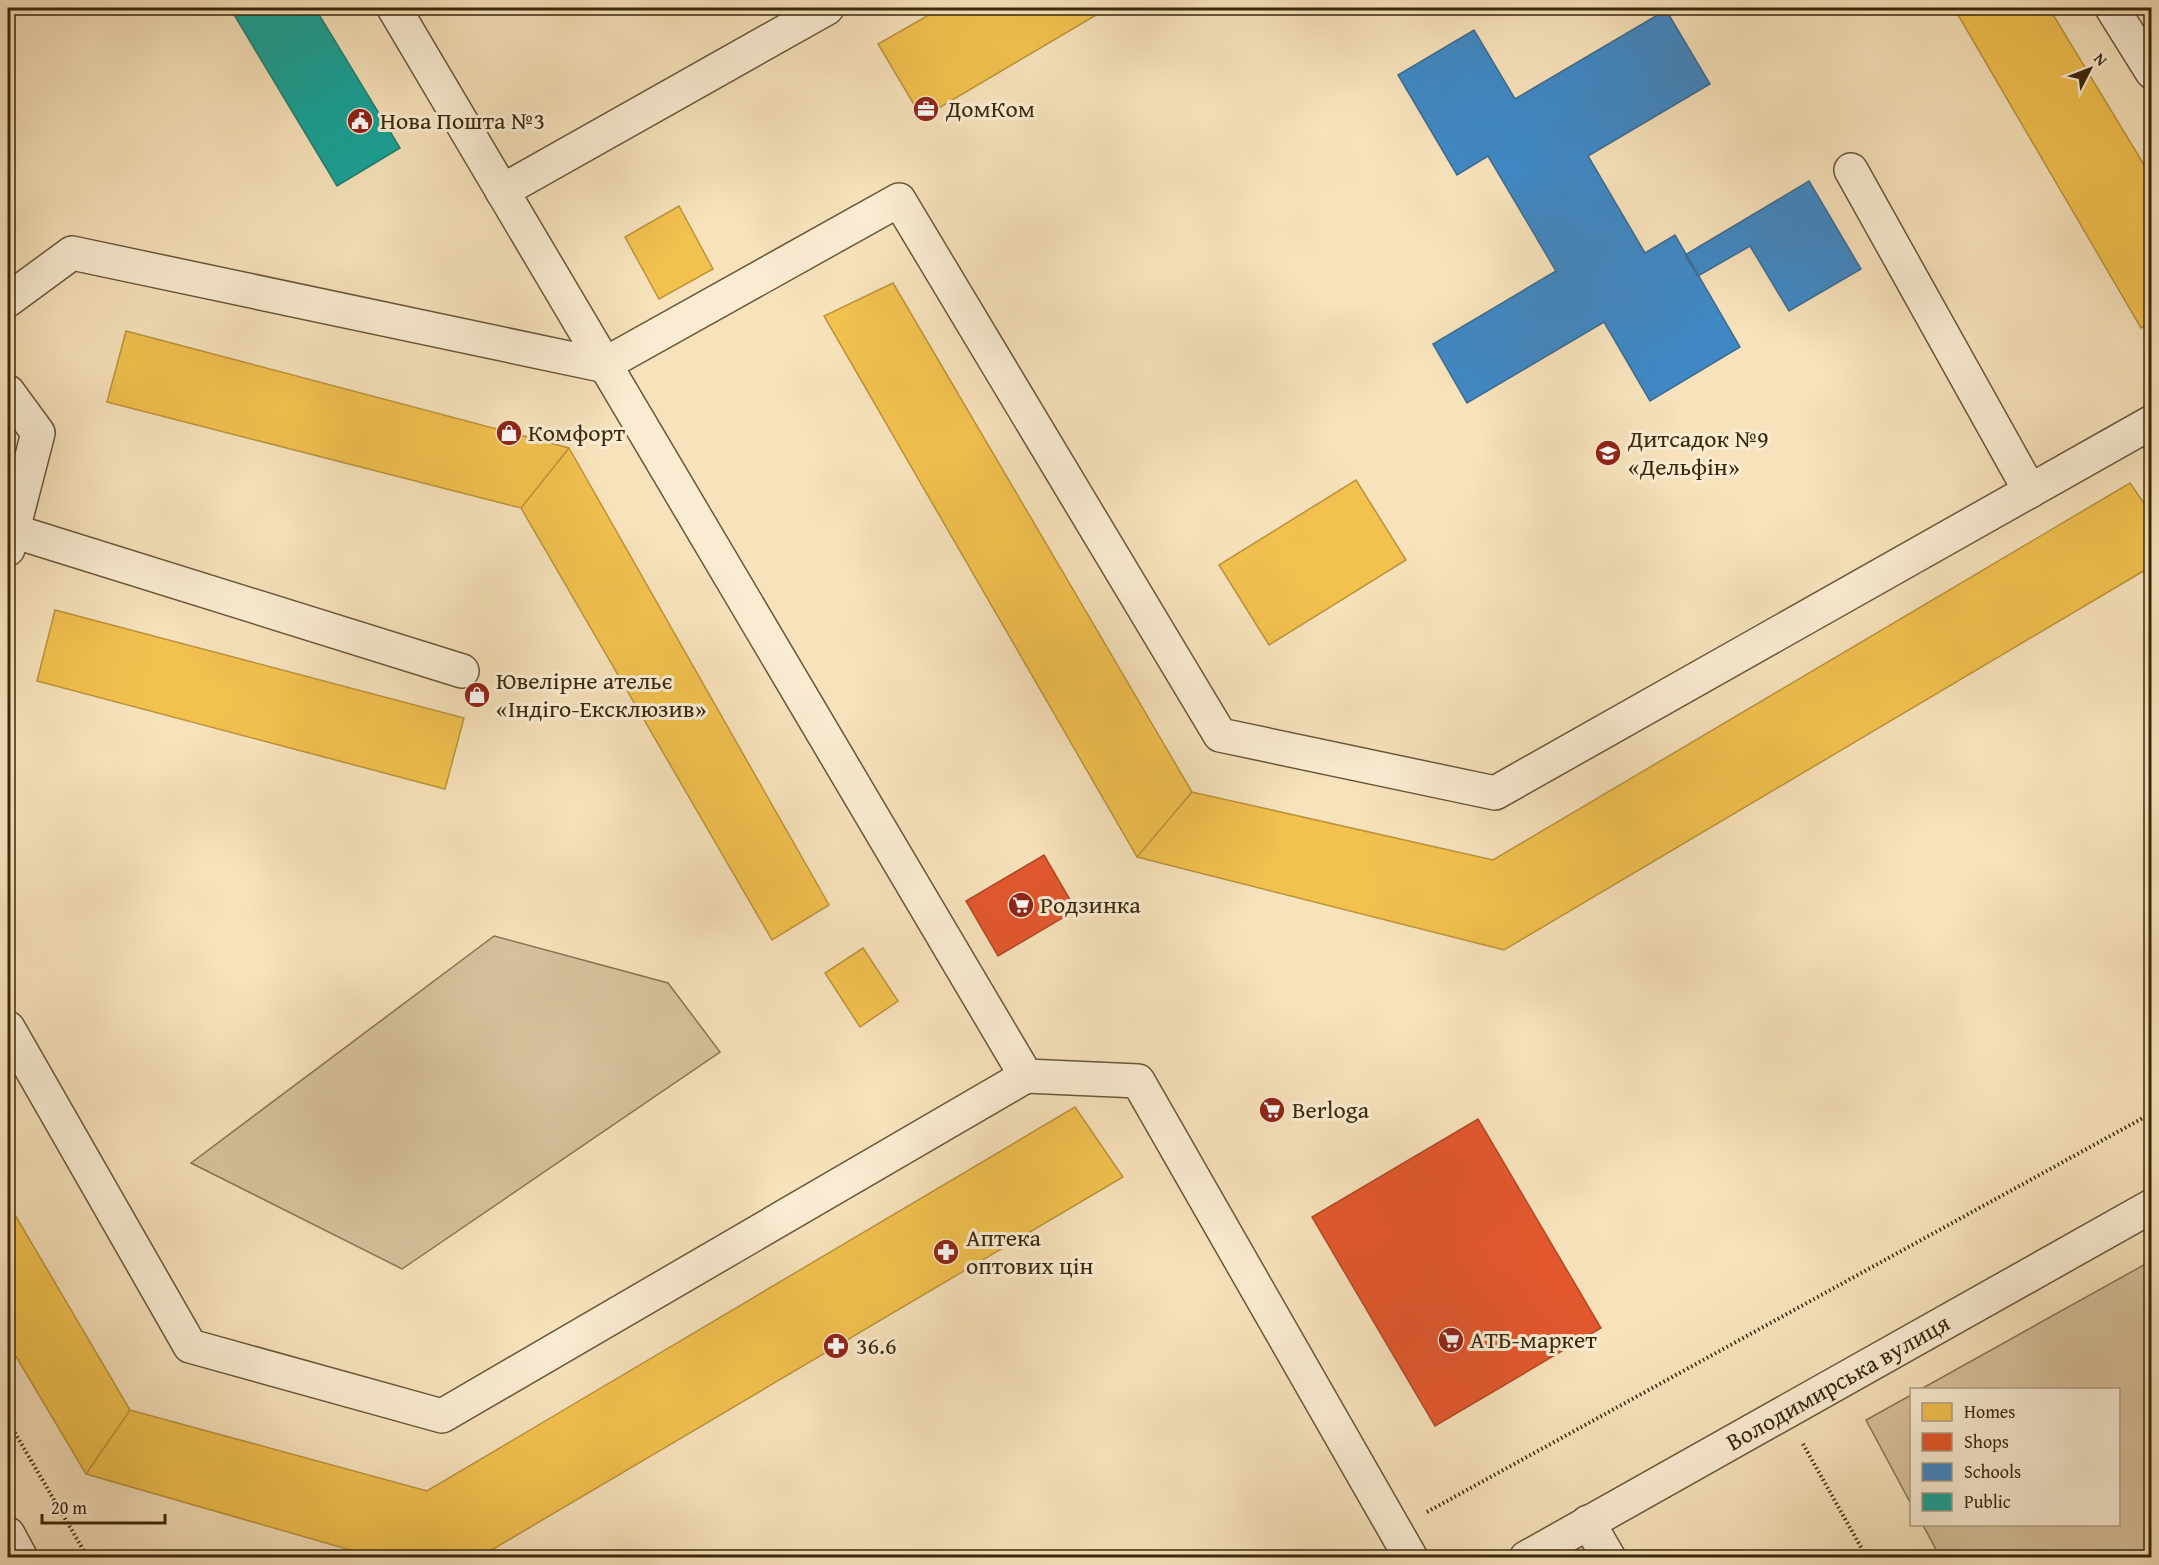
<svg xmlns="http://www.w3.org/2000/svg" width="2159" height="1565" viewBox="0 0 2159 1565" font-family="'Gentium Book Plus',serif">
  <rect width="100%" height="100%" fill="#f7e2bb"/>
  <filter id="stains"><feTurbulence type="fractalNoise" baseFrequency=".00333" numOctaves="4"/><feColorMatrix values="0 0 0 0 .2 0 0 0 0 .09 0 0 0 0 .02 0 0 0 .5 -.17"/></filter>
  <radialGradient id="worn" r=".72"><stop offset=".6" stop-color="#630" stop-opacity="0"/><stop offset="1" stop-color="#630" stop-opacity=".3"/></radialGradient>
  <path fill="#d7c29d" stroke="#887454" stroke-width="1.5" d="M 494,936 L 668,983 L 720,1052 L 402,1269 L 191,1163 Z
    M 2151,1261 L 2151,1557 L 1940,1557 L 1923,1525 L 2118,1524 L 2118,1390 L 1921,1389 Z
    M 1911,1395 L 1911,1504 L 1866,1420 Z"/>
  <path fill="#f2c14e" stroke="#bb933a" stroke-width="1.5" d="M 941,8 L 1108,8 L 922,118 L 878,44 Z
    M 1954,8 L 2049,8 L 2152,178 L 2152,322 L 2141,328 Z
    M 679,206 L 713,269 L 659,299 L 625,237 Z
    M 893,283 L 1192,792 L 1137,857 L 824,316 Z
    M 126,331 L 569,448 L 521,508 L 107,402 Z
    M 569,448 L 829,905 L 772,940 L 521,508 Z
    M 1356,480 L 1406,560 L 1269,645 L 1219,565 Z
    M 2130,483 L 2152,515 L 2152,566 L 1504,950 L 1137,857 L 1192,792 L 1493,860 Z
    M 55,610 L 464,718 L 445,789 L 37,681 Z
    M 863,948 L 898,1001 L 860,1027 L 825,973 Z
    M 1075,1107 L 1123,1177 L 478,1558 L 378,1558 L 86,1474 L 130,1410 L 427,1491 Z
    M 8,1203 L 130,1410 L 86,1474 L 8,1343 Z"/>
  <path fill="#e4572e" stroke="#b14924" stroke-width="1.5" d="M 1044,855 L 1076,910 L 998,956 L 966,901 Z
    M 1478,1119 L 1601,1328 L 1435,1426 L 1312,1217 Z"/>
  <path fill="#3f88c5" stroke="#3e6b8d" stroke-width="1.5" d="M 1666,10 L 1710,84 L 1588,156 L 1645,253 L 1675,235 L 1740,347 L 1650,401 L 1604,322 L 1467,403 L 1433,344 L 1556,271 L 1488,156 L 1457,175 L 1398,75 L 1474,30 L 1515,99 Z
    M 1809,181 L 1861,269 L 1789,311 L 1750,246 L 1698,276 L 1685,255 Z"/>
  <path fill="#17a398" stroke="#227e6e" stroke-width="1.5" d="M 230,8 L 315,8 L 400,148 L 337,186 Z"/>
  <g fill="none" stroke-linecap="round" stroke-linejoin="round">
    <g stroke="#695637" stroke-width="36">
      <g id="minor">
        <path d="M 394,8 L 1026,1076 L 1138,1081 L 1411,1558"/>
        <path d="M 2112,8 L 2152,72"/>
        <path d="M 1851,170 L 2030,491"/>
        <path d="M 502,191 L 827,8"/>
        <path d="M 8,300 L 72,253 L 606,366 L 616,358 L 899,200 L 1220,735 L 1495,793 L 2152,422"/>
        <path d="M 8,392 L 38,433 L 8,549"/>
        <path d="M 13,531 L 462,671"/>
        <path d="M 8,1028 L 190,1346 L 442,1416 L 1026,1076"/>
        <path d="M 1588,1522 L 1609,1558"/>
        <path d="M 8,1534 L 21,1558"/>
        <path id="s1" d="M 1526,1558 L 2152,1206"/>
      </g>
    </g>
    <path stroke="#3a270b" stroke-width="4" stroke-dasharray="1.5 3" stroke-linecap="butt" d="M 8,1421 L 88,1558
      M 1803,1444 L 1867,1558
      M 1427,1512 L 2152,1113"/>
    <use href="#minor" stroke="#faecd3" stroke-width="33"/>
  </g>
  <defs>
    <g id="office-disc" transform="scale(1.35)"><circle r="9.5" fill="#8f2418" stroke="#faecd3"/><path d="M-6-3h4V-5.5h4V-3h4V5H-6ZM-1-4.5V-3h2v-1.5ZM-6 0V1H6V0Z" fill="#fff"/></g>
    <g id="civic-disc" transform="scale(1.35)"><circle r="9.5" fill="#8f2418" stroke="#faecd3"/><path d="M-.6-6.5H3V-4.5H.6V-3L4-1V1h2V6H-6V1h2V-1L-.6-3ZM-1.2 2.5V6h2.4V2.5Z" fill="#fff"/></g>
    <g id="shop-disc" transform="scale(1.35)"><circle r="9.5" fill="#8f2418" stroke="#faecd3"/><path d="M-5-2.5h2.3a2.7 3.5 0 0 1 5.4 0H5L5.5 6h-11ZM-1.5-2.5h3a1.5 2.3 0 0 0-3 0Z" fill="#fff"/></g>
    <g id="school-disc" transform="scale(1.35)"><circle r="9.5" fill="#8f2418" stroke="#faecd3"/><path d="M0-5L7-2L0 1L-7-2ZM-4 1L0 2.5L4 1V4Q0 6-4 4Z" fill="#fff"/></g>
    <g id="supermarket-disc" transform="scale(1.35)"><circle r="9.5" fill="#8f2418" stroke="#faecd3"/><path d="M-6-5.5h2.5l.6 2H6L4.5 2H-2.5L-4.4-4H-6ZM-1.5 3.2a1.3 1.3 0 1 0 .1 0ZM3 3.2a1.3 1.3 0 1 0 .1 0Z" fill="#fff"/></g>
    <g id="pharmacy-disc" transform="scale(1.35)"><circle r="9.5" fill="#8f2418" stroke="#faecd3"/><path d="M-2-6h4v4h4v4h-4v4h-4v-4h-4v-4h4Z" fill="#fff"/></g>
  </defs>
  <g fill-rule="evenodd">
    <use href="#office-disc" x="926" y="109"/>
    <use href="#civic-disc" x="360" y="121"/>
    <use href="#shop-disc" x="509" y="433"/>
    <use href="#school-disc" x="1608" y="453"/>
    <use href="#shop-disc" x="477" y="695"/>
    <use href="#supermarket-disc" x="1021" y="905"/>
    <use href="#supermarket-disc" x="1272" y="1110"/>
    <use href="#pharmacy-disc" x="946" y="1252"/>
    <use href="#supermarket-disc" x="1451" y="1340"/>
    <use href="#pharmacy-disc" x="836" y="1346"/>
  </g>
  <g text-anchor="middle" stroke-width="6" stroke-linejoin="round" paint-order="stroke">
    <g font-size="24" fill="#3a270b" stroke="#faecd3" text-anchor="start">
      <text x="946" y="117">ДомКом</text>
      <text x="380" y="129">Нова Пошта №3</text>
      <text x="528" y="441">Комфорт</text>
      <text x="1628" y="447">Дитсадок №9<tspan x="1628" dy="28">«Дельфiн»</tspan></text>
      <text x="496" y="689">Ювелірне ательє<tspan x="496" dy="28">«Індіго-Ексклюзив»</tspan></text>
      <text x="1040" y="913">Родзинка</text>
      <text x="1292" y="1118">Berloga</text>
      <text x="966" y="1246">Аптека<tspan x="966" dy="28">оптових цін</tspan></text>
      <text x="1470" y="1348">АТБ-маркет</text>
      <text x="856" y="1354">36.6</text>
    </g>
    <g font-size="24" fill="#3a270b" stroke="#faecd3">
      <text dy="8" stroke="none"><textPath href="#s1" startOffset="358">Володимирська вулиця</textPath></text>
    </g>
  </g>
  <rect width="2159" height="1565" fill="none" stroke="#f7e2bb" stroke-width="30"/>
  <rect x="9" y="9" width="2141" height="1547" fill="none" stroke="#3a270b" stroke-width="3"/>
  <rect x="15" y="15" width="2129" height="1535" fill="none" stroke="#3a270b" stroke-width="1.5"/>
  <rect x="1910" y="1388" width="210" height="138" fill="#faecd3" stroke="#ad9d83" stroke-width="1.5"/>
  <rect x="1922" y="1403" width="30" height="18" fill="#f2c14e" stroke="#ad9d83" stroke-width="1.5"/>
  <text x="1964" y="1418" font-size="18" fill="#3a270b">Homes</text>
  <rect x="1922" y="1433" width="30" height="18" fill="#e4572e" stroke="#ad9d83" stroke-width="1.5"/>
  <text x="1964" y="1448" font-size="18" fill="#3a270b">Shops</text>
  <rect x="1922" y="1463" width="30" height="18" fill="#3f88c5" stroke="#ad9d83" stroke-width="1.5"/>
  <text x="1964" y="1478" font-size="18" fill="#3a270b">Schools</text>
  <rect x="1922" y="1493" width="30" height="18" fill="#17a398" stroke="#ad9d83" stroke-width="1.5"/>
  <text x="1964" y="1508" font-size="18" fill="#3a270b">Public</text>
  <g transform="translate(2090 69) rotate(48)" stroke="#faecd3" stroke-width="4.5" paint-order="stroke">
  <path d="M0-4.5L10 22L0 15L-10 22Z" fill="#3a270b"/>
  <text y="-9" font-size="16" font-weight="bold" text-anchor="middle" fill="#3a270b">N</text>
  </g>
  <path d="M42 1514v9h123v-9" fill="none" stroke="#3a270b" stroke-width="3"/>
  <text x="51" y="1514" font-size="18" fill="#3a270b" stroke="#faecd3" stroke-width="4.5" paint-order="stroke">20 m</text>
  <rect width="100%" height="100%" filter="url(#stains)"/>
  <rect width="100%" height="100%" fill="url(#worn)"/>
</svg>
